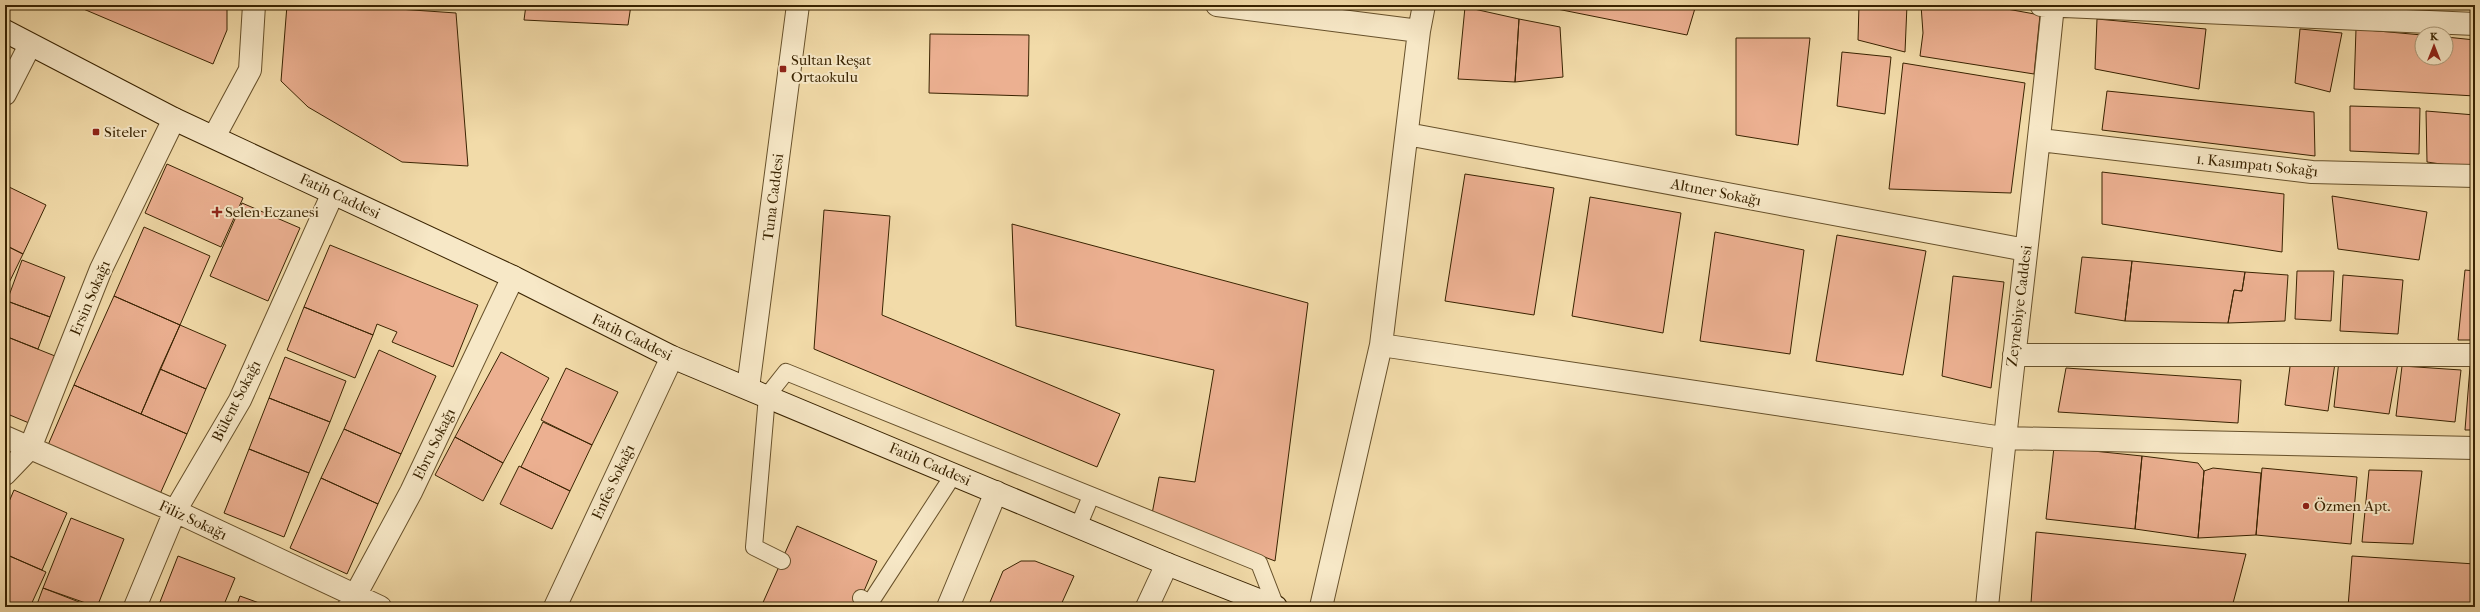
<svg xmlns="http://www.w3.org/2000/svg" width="2480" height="612" viewBox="0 0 2480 612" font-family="'IM FELL French Canon',serif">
  <rect width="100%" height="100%" fill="#f2dba9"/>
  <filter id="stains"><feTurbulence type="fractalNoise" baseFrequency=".005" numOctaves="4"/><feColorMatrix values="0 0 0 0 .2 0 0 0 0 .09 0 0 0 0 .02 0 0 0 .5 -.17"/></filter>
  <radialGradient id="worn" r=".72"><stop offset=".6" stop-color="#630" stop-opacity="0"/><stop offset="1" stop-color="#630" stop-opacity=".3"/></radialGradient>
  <path fill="#ecb091" stroke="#392301" d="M 74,5 L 227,5 L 227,30 L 213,64 Z
    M 287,5 L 341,5 L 456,13 L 468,166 L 402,162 L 308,107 L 281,81 Z
    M 526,5 L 631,5 L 628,25 L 524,20 Z
    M 1537,5 L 1696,5 L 1687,35 Z
    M 1859,5 L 1907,5 L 1905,52 L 1858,40 Z
    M 1921,5 L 1985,5 L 2040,15 L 2034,74 L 1920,56 L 1923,33 Z
    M 1465,7 L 1519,19 L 1515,82 L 1458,79 Z
    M 1519,19 L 1560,27 L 1563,77 L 1515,82 Z
    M 2097,19 L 2206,29 L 2199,89 L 2095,69 Z
    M 2300,29 L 2342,33 L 2330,92 L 2295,83 Z
    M 2356,29 L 2422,35 L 2422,58 L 2446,58 L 2446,37 L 2475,40 L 2475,96 L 2354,89 Z
    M 930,34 L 1029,35 L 1028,96 L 929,93 Z
    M 1736,38 L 1810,38 L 1798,145 L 1736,135 Z
    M 1842,52 L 1891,57 L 1885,114 L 1837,106 Z
    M 1903,63 L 2025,83 L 2011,193 L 1889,189 Z
    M 2107,91 L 2314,112 L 2315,156 L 2102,130 Z
    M 2350,106 L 2420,108 L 2419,154 L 2350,151 Z
    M 2426,111 L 2475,115 L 2475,169 L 2427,162 Z
    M 167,164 L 243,198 L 221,247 L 145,213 Z
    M 2102,172 L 2284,194 L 2282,252 L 2102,224 Z
    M 1465,174 L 1554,188 L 1534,315 L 1445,301 Z
    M 5,185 L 46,205 L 23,254 L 5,245 Z
    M 2332,196 L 2427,212 L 2419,260 L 2338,249 Z
    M 1590,197 L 1681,213 L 1663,333 L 1572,316 Z
    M 242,203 L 300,228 L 268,301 L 210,276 Z
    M 824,210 L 890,216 L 882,315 L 1120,414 L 1097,467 L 814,349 Z
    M 1012,224 L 1308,303 L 1275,561 L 1152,514 L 1159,477 L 1195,482 L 1214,370 L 1016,326 Z
    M 144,227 L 210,256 L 180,325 L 114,296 Z
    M 1715,232 L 1804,250 L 1790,354 L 1700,341 Z
    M 1837,235 L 1926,251 L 1903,375 L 1816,361 Z
    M 5,245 L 23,254 L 5,291 Z
    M 330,245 L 478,305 L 453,367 L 392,342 L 397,332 L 377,324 L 373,335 L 304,307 Z
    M 2082,257 L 2132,261 L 2125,321 L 2075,313 Z
    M 22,260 L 65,277 L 50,317 L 7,301 Z
    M 2132,261 L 2245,272 L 2242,291 L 2234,290 L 2228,323 L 2125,321 Z
    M 2465,270 L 2475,271 L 2475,340 L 2458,340 Z
    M 2297,271 L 2334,271 L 2331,321 L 2295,319 Z
    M 2245,272 L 2288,275 L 2285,321 L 2228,323 L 2234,290 L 2242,291 Z
    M 2343,275 L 2403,280 L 2398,334 L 2340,331 Z
    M 1953,276 L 2004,282 L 1991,388 L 1942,376 Z
    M 114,296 L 180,325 L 141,414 L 74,385 Z
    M 7,301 L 50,317 L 38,349 L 5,336 Z
    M 304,307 L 373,335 L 355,378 L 287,350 Z
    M 180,325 L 226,345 L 206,389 L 160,369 Z
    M 5,336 L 55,356 L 29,423 L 5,413 Z
    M 379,350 L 436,376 L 401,454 L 344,429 Z
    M 501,352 L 549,378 L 503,463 L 455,437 Z
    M 285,357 L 346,381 L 330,422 L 269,398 Z
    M 2291,359 L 2335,363 L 2328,411 L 2285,405 Z
    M 2339,360 L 2398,363 L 2389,414 L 2334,407 Z
    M 2402,366 L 2461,370 L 2455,422 L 2396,416 Z
    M 2470,367 L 2475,367 L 2475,430 L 2465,430 Z
    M 566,368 L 618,392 L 592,445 L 541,420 Z
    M 2066,368 L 2241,380 L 2238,423 L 2058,412 Z
    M 160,369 L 206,389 L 187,434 L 141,414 Z
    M 74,385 L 187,434 L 160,494 L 48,445 Z
    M 269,398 L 330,422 L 309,473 L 249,449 Z
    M 543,422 L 592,445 L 570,491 L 521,467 Z
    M 344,429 L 401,454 L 378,504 L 321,478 Z
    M 455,437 L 503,463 L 483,501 L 435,475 Z
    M 2054,447 L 2142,456 L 2135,529 L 2046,519 Z
    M 249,449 L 309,473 L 284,537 L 224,513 Z
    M 2142,456 L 2198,463 L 2204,471 L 2198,538 L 2135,529 Z
    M 519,466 L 570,491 L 552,529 L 500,504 Z
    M 2213,468 L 2261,473 L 2256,535 L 2198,538 L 2204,471 Z
    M 2262,468 L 2357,477 L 2351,544 L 2256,535 Z
    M 2369,470 L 2422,471 L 2413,544 L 2362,542 Z
    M 321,478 L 378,504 L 347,574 L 290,548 Z
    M 14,490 L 67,513 L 42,570 L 5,554 L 5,511 Z
    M 71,518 L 124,539 L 97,607 L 43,588 Z
    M 797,526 L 877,561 L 857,607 L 761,607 Z
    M 2036,532 L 2246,554 L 2232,607 L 2073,607 L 2031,603 Z
    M 5,554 L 46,572 L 30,607 L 10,607 L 5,605 Z
    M 178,556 L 235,578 L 223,607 L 158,607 Z
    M 2352,556 L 2475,564 L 2475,607 L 2348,607 Z
    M 1021,561 L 1035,561 L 1074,576 L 1060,607 L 988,607 L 1003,571 Z
    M 43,588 L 92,607 L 36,607 Z
    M 240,596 L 270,607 L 236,607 Z"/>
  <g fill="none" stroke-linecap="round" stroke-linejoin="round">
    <g stroke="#67512b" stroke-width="18">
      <path id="service" d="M 1078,527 L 1091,496
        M 782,561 L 754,547 L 767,396 L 786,372 L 1259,563 L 1276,607
        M 861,598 L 870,603 L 954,474"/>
    </g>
    <g stroke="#67512b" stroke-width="24">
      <path id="minor" d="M 1217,5 L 1419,31
        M 2041,5 L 2475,24
        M 5,94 L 30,45
        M 1407,134 L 2026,250
        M 214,137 L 250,70 L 254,5
        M 2040,140 L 2312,172 L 2475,176
        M 1381,345 L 2003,438 L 2475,448
        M 2014,355 L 2475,355
        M 748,388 L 798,5
        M 5,437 L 175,511 L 380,607
        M 5,474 L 30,448 L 101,269 L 174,119
        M 135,607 L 175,511 L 240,400 L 333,193
        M 349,607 L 411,492 L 513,277
        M 555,607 L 672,357
        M 948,607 L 996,492
        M 1147,607 L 1167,564
        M 1321,607 L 1381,345 L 1419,31 L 1424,5
        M 1987,607 C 2007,406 2033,206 2053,5"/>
    </g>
    <g stroke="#392301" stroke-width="24">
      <path id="secondary" d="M 5,31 L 174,119 L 513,277 L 672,357 L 1167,564 L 1276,607"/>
    </g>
    <use href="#service" stroke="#f7e8c7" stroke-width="16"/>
    <use href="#minor" stroke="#f7e8c7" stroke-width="22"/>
    <use href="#secondary" stroke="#f7e8c7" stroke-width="22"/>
  </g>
  <g fill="#8f2418" stroke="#f7e8c7" stroke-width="1.5">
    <rect x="779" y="65" width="8" height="8" rx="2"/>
    <rect x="92" y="128" width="8" height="8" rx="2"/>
    <path d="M215 206h4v4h4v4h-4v4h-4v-4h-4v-4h4z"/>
    <circle cx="2306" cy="506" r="4"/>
  </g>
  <g text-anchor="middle" stroke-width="4" stroke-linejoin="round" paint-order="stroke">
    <g font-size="15" fill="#392301" stroke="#f7e8c7" text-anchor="start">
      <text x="791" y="65">Sultan Reşat<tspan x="791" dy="17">Ortaokulu</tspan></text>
      <text x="104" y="137">Siteler</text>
      <text x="225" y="217">Selen Eczanesi</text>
      <text x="2314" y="511">Özmen Apt.</text>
    </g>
    <g font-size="15" fill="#392301" stroke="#f7e8c7">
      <text transform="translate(2257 165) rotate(6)" y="5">1. Kasımpatı Sokağı</text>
      <text transform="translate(1716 192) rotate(11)" y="5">Altıner Sokağı</text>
      <text transform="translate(340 196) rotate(25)" y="5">Fatih Caddesi</text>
      <text transform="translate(773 197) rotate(-83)" y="5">Tuna Caddesi</text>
      <text transform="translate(90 298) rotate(-67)" y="5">Ersin Sokağı</text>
      <text transform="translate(2019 306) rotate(-83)" y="5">Zeynebiye Caddesi</text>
      <text transform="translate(632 337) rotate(26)" y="5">Fatih Caddesi</text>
      <text transform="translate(236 401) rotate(-63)" y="5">Bülent Sokağı</text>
      <text transform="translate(434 444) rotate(-64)" y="5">Ebru Sokağı</text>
      <text transform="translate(930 464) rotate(23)" y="5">Fatih Caddesi</text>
      <text transform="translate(613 482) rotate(-65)" y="5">Enfes Sokağı</text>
      <text transform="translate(193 520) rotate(25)" y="5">Filiz Sokağı</text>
    </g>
  </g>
  <rect width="2480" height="612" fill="none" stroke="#f2dba9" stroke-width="20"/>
  <rect x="6" y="6" width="2468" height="600" fill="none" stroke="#392301" stroke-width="2"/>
  <rect x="10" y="10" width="2460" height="592" fill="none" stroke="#392301"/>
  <g transform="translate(2434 46)"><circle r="19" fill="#f7e8c7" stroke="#ab9978"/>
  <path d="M0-3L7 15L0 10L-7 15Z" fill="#8f2418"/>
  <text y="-6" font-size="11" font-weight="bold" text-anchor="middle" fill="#392301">K</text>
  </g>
  <rect width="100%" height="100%" filter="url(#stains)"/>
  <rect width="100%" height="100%" fill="url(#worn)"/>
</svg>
